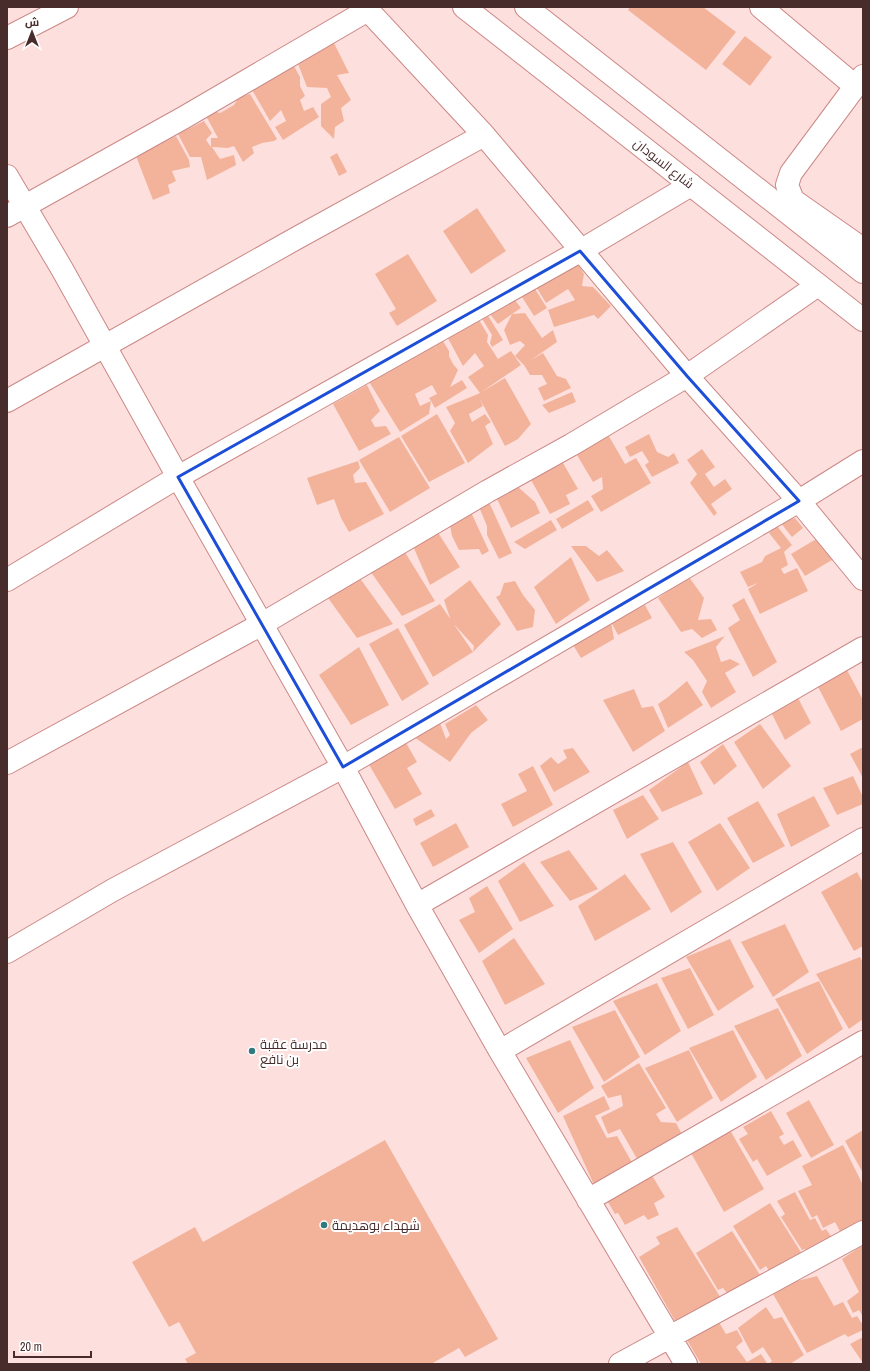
<svg xmlns="http://www.w3.org/2000/svg" width="870" height="1371" viewBox="0 0 870 1371" font-family="'Archivo Narrow',Cairo,sans-serif">
  <rect width="100%" height="100%" fill="#fde0de"/>
  <path fill="#f3b39b" d="M 630,7 L 703,7 L 736,32 L 706,70 L 628,10 Z
    M 745,36 L 772,57 L 750,86 L 722,64 Z
    M 334,43 L 349,73 L 337,75 L 351,100 L 341,108 L 344,121 L 335,127 L 334,139 L 321,126 L 321,104 L 331,97 L 327,88 L 307,87 L 298,64 Z
    M 294,66 L 300,77 L 300,86 L 305,96 L 300,100 L 304,111 L 313,107 L 319,117 L 283,140 L 275,127 L 286,121 L 281,110 L 270,121 L 251,88 Z
    M 250,94 L 277,139 L 274,141 L 262,143 L 252,147 L 254,153 L 243,162 L 234,146 L 228,148 L 212,147 L 220,159 L 234,155 L 236,165 L 207,180 L 201,157 L 190,157 L 178,134 L 204,121 L 212,133 L 206,140 L 211,147 L 211,138 L 218,138 L 206,116 L 213,111 L 220,113 L 234,105 L 239,97 Z
    M 176,136 L 189,160 L 190,167 L 172,171 L 176,181 L 168,185 L 170,193 L 153,200 L 136,156 Z
    M 337,153 L 347,172 L 339,176 L 330,157 Z
    M 477,208 L 506,251 L 471,274 L 443,231 Z
    M 408,254 L 437,301 L 397,326 L 389,313 L 396,309 L 375,274 Z
    M 574,257 L 584,274 L 582,286 L 593,287 L 611,306 L 598,319 L 594,315 L 554,327 L 548,310 L 575,300 L 568,289 L 546,303 L 533,282 Z
    M 535,289 L 547,308 L 534,316 L 522,297 Z
    M 511,295 L 521,308 L 512,314 L 525,313 L 542,338 L 553,330 L 557,342 L 531,360 L 543,353 L 557,376 L 566,379 L 571,388 L 544,401 L 538,388 L 547,384 L 542,375 L 530,375 L 524,365 L 515,356 L 525,345 L 520,341 L 510,345 L 504,330 L 512,314 L 498,324 L 489,313 Z
    M 487,314 L 503,340 L 492,347 L 490,343 L 492,335 L 481,317 Z
    M 476,315 L 488,335 L 487,342 L 498,359 L 511,351 L 521,365 L 480,393 L 468,377 L 484,366 L 475,353 L 463,366 L 445,333 Z
    M 440,336 L 449,351 L 449,356 L 453,364 L 458,370 L 450,387 L 462,380 L 467,388 L 435,408 L 431,401 L 429,398 L 437,394 L 432,385 L 415,394 L 420,406 L 431,401 L 429,414 L 400,432 L 368,380 L 429,337 L 440,355 L 432,341 Z
    M 505,378 L 531,424 L 518,439 L 505,446 L 480,399 L 483,406 L 469,414 L 472,422 L 485,414 L 491,422 L 485,426 L 493,444 L 468,463 L 450,431 L 455,423 L 446,407 L 478,394 Z
    M 367,385 L 380,411 L 371,420 L 375,427 L 386,426 L 391,434 L 359,451 L 333,404 Z
    M 572,392 L 576,402 L 549,413 L 542,405 Z
    M 437,414 L 465,463 L 429,482 L 401,436 Z
    M 603,426 L 625,464 L 636,458 L 651,483 L 601,512 L 591,496 L 603,489 L 602,477 L 593,482 L 571,445 Z
    M 649,434 L 657,452 L 668,457 L 674,453 L 679,463 L 652,477 L 645,465 L 649,462 L 642,451 L 630,457 L 625,447 Z
    M 399,437 L 430,488 L 390,512 L 359,460 Z
    M 702,449 L 715,467 L 705,474 L 714,487 L 725,479 L 732,489 L 711,504 L 717,513 L 714,516 L 690,483 L 697,474 L 687,460 Z
    M 358,461 L 360,468 L 353,475 L 355,483 L 366,482 L 384,514 L 349,532 L 341,518 L 334,499 L 317,505 L 307,478 Z
    M 563,463 L 578,489 L 566,495 L 570,504 L 550,514 L 531,480 Z
    M 518,487 L 535,502 L 540,513 L 511,528 L 497,499 L 488,491 Z
    M 588,500 L 594,510 L 562,529 L 556,519 Z
    M 489,502 L 512,553 L 499,559 L 487,535 L 487,526 L 479,507 Z
    M 470,510 L 489,551 L 482,555 L 479,549 L 459,550 L 452,536 L 449,520 Z
    M 795,518 L 803,528 L 792,537 L 780,522 Z
    M 551,520 L 557,530 L 525,549 L 514,542 Z
    M 777,526 L 792,545 L 784,552 L 788,565 L 781,569 L 784,574 L 797,568 L 808,591 L 760,614 L 748,589 L 758,583 L 748,587 L 740,572 L 762,562 L 765,556 L 781,548 L 769,533 Z
    M 437,531 L 460,567 L 430,585 L 409,537 Z
    M 823,535 L 837,557 L 805,576 L 791,554 Z
    M 571,546 L 586,546 L 599,556 L 607,550 L 624,571 L 597,582 Z
    M 403,549 L 435,601 L 402,616 L 368,568 Z
    M 571,557 L 590,600 L 556,624 L 534,587 Z
    M 359,577 L 393,624 L 357,638 L 328,598 Z
    M 689,577 L 704,598 L 698,620 L 711,619 L 717,630 L 702,638 L 692,629 L 681,632 L 658,598 Z
    M 470,580 L 501,624 L 473,652 L 474,646 L 451,621 L 444,600 Z
    M 515,581 L 523,595 L 535,610 L 533,627 L 517,631 L 496,597 L 500,595 L 504,583 Z
    M 744,598 L 777,662 L 753,677 L 728,628 L 740,620 L 732,605 Z
    M 440,604 L 473,652 L 433,677 L 404,625 Z
    M 645,605 L 652,618 L 618,635 L 611,622 L 614,639 L 581,658 L 573,645 L 611,622 Z
    M 398,628 L 429,684 L 402,701 L 369,644 Z
    M 725,636 L 716,647 L 721,662 L 730,659 L 740,664 L 725,673 L 736,692 L 711,708 L 702,692 L 707,681 L 693,660 L 684,652 Z
    M 359,647 L 389,705 L 351,725 L 319,675 Z
    M 847,670 L 863,700 L 863,719 L 841,731 L 817,685 Z
    M 687,681 L 703,705 L 668,728 L 658,704 L 668,697 Z
    M 634,689 L 642,708 L 653,706 L 665,731 L 633,752 L 603,700 Z
    M 798,698 L 811,723 L 785,740 L 772,714 Z
    M 476,705 L 488,720 L 471,733 L 450,762 L 414,737 L 440,723 L 446,739 L 450,735 L 445,724 Z
    M 760,724 L 791,766 L 763,789 L 734,742 Z
    M 405,741 L 417,762 L 407,768 L 422,794 L 395,809 L 368,763 Z
    M 723,744 L 737,766 L 714,785 L 700,762 Z
    M 863,747 L 863,778 L 850,754 Z
    M 573,748 L 590,772 L 554,792 L 540,766 L 551,757 L 558,764 L 567,758 L 563,750 Z
    M 688,762 L 703,794 L 662,812 L 649,790 Z
    M 533,766 L 553,805 L 513,827 L 501,804 L 527,791 L 518,774 Z
    M 853,776 L 863,797 L 863,804 L 837,815 L 823,788 Z
    M 643,795 L 659,819 L 627,839 L 613,810 Z
    M 814,796 L 830,826 L 791,847 L 777,814 Z
    M 758,801 L 785,846 L 753,863 L 727,818 Z
    M 431,809 L 435,816 L 416,826 L 413,819 Z
    M 456,823 L 469,847 L 433,867 L 420,843 Z
    M 720,823 L 750,868 L 717,891 L 688,842 Z
    M 673,842 L 702,892 L 671,913 L 640,854 Z
    M 569,850 L 598,889 L 570,901 L 540,862 Z
    M 524,862 L 554,906 L 520,922 L 498,881 Z
    M 857,872 L 863,883 L 863,946 L 854,951 L 821,892 Z
    M 625,874 L 651,909 L 595,941 L 578,906 Z
    M 487,886 L 513,929 L 479,953 L 459,920 L 475,912 L 469,898 Z
    M 785,924 L 809,972 L 773,997 L 741,942 Z
    M 514,938 L 545,984 L 505,1005 L 482,961 Z
    M 730,939 L 754,987 L 718,1011 L 686,957 Z
    M 860,957 L 863,963 L 863,1019 L 849,1029 L 816,974 Z
    M 690,968 L 714,1015 L 688,1029 L 661,978 Z
    M 819,981 L 843,1029 L 807,1054 L 775,999 Z
    M 657,983 L 681,1031 L 645,1055 L 613,1001 Z
    M 778,1008 L 802,1056 L 766,1080 L 734,1026 Z
    M 615,1010 L 640,1057 L 604,1082 L 572,1027 Z
    M 733,1030 L 757,1077 L 721,1102 L 689,1048 Z
    M 570,1040 L 594,1088 L 558,1113 L 526,1058 Z
    M 689,1050 L 713,1098 L 677,1122 L 645,1068 Z
    M 639,1063 L 666,1108 L 656,1114 L 661,1122 L 676,1123 L 684,1138 L 640,1164 L 620,1129 L 608,1134 L 601,1117 L 623,1106 L 621,1095 L 608,1098 L 601,1086 Z
    M 604,1096 L 610,1109 L 595,1116 L 607,1138 L 617,1136 L 634,1166 L 594,1185 L 563,1116 Z
    M 809,1100 L 834,1145 L 811,1158 L 786,1113 Z
    M 771,1111 L 784,1134 L 779,1137 L 784,1145 L 793,1140 L 802,1156 L 767,1176 L 757,1159 L 753,1162 L 739,1139 L 748,1134 L 743,1127 Z
    M 730,1130 L 764,1189 L 724,1212 L 691,1153 Z
    M 863,1130 L 863,1173 L 845,1141 Z
    M 385,1140 L 498,1339 L 465,1357 L 459,1348 L 431,1364 L 188,1364 L 185,1359 L 196,1353 L 179,1322 L 169,1327 L 132,1262 L 195,1227 L 203,1242 Z
    M 843,1145 L 863,1185 L 863,1227 L 843,1237 L 835,1222 L 823,1228 L 817,1215 L 812,1218 L 798,1191 L 812,1185 L 802,1166 Z
    M 650,1172 L 665,1197 L 654,1203 L 659,1215 L 648,1220 L 644,1215 L 625,1225 L 618,1213 L 615,1214 L 605,1197 Z
    M 795,1192 L 810,1220 L 815,1218 L 822,1231 L 826,1229 L 835,1242 L 809,1257 L 805,1249 L 802,1250 L 781,1217 L 785,1214 L 777,1201 Z
    M 770,1203 L 804,1257 L 773,1277 L 766,1266 L 760,1270 L 733,1226 Z
    M 677,1227 L 724,1303 L 679,1328 L 639,1257 L 660,1244 L 656,1237 Z
    M 732,1231 L 762,1278 L 732,1299 L 723,1288 L 718,1290 L 696,1253 Z
    M 863,1245 L 863,1317 L 859,1310 L 853,1313 L 847,1301 L 859,1292 L 842,1259 Z
    M 817,1276 L 834,1306 L 843,1302 L 852,1318 L 857,1316 L 863,1325 L 863,1330 L 848,1337 L 845,1334 L 807,1353 L 773,1294 L 789,1283 Z
    M 766,1307 L 774,1319 L 782,1317 L 804,1355 L 790,1364 L 768,1364 L 772,1361 L 763,1347 L 752,1354 L 738,1328 Z
    M 717,1319 L 726,1334 L 737,1330 L 743,1341 L 736,1347 L 747,1362 L 761,1354 L 767,1363 L 766,1364 L 701,1364 L 687,1340 Z
    M 863,1337 L 863,1363 L 850,1344 Z"/>
  <g fill="none" stroke-linecap="round" stroke-linejoin="round">
    <g stroke="#cb8886" stroke-width="24">
      <path id="street" d="M 365,7 L 484,135 L 687,376 L 799,501 L 863,579
        M 761,7 L 855,86
        M 7,38 L 67,7
        M 863,76 L 791,173 L 787,185 L 793,200 L 863,249
        M 7,176 L 62,269 L 178,477 L 343,767 L 417,905 L 500,1051 L 686,1364
        M 7,216 L 183,118 L 368,10
        M 7,401 L 295,239 L 484,135
        M 7,580 L 178,477 L 580,251 L 691,185
        M 7,763 L 262,624 L 488,491 L 571,445 L 687,376 L 818,285
        M 417,905 L 863,648
        M 7,952 L 113,890 L 343,767 L 799,501 L 863,461
        M 500,1051 L 863,839
        M 588,1200 L 863,1042
        M 620,1364 L 863,1232"/>
    </g>
    <g stroke="#cb8886" stroke-width="24">
      <path id="secondary" d="M 464,7 L 863,320
        M 526,7 L 863,272"/>
    </g>
    <use href="#street" stroke="#fff" stroke-width="22"/>
    <use href="#secondary" stroke="#fff" stroke-width="22"/>
  </g>
  <path fill="none" stroke="#1d4ed8" stroke-width="3" stroke-linejoin="round" d="M 580,251 L 687,376 L 799,501 L 343,767 L 178,477 Z"/>
  <g fill="#30797e" stroke="#fff" stroke-width="1.5">
    <circle cx="252" cy="1051" r="4"/>
    <circle cx="324" cy="1225" r="4"/>
  </g>
  <g text-anchor="middle" stroke-width="4" stroke-linejoin="round" paint-order="stroke">
    <g font-size="13" fill="#482c2c" stroke="#fff">
      <text transform="translate(664 163) rotate(38)" y="5">شارع السودان</text>
    </g>
    <g font-size="13" fill="#482c2c" stroke="#fff" text-anchor="start">
      <text x="260" y="1049">مدرسة عقبة<tspan x="260" dy="15">بن نافع</tspan></text>
      <text x="332" y="1230">شهداء بوهديمة</text>
    </g>
  </g>
  <rect width="870" height="1371" fill="none" stroke="#482c2c" stroke-width="16"/>
  <g transform="translate(32 32)" stroke="#ffffff" stroke-width="3" paint-order="stroke">
  <path d="M0-3L7 15L0 10L-7 15Z" fill="#482c2c"/>
  <text y="-6" font-size="11" font-weight="bold" text-anchor="middle" fill="#482c2c">ش</text>
  </g>
  <path d="M14 1351v6h77v-6" fill="none" stroke="#482c2c" stroke-width="2"/>
  <text x="20" y="1351" font-size="12" fill="#482c2c" stroke="#ffffff" stroke-width="3" paint-order="stroke">20 m</text>
</svg>
